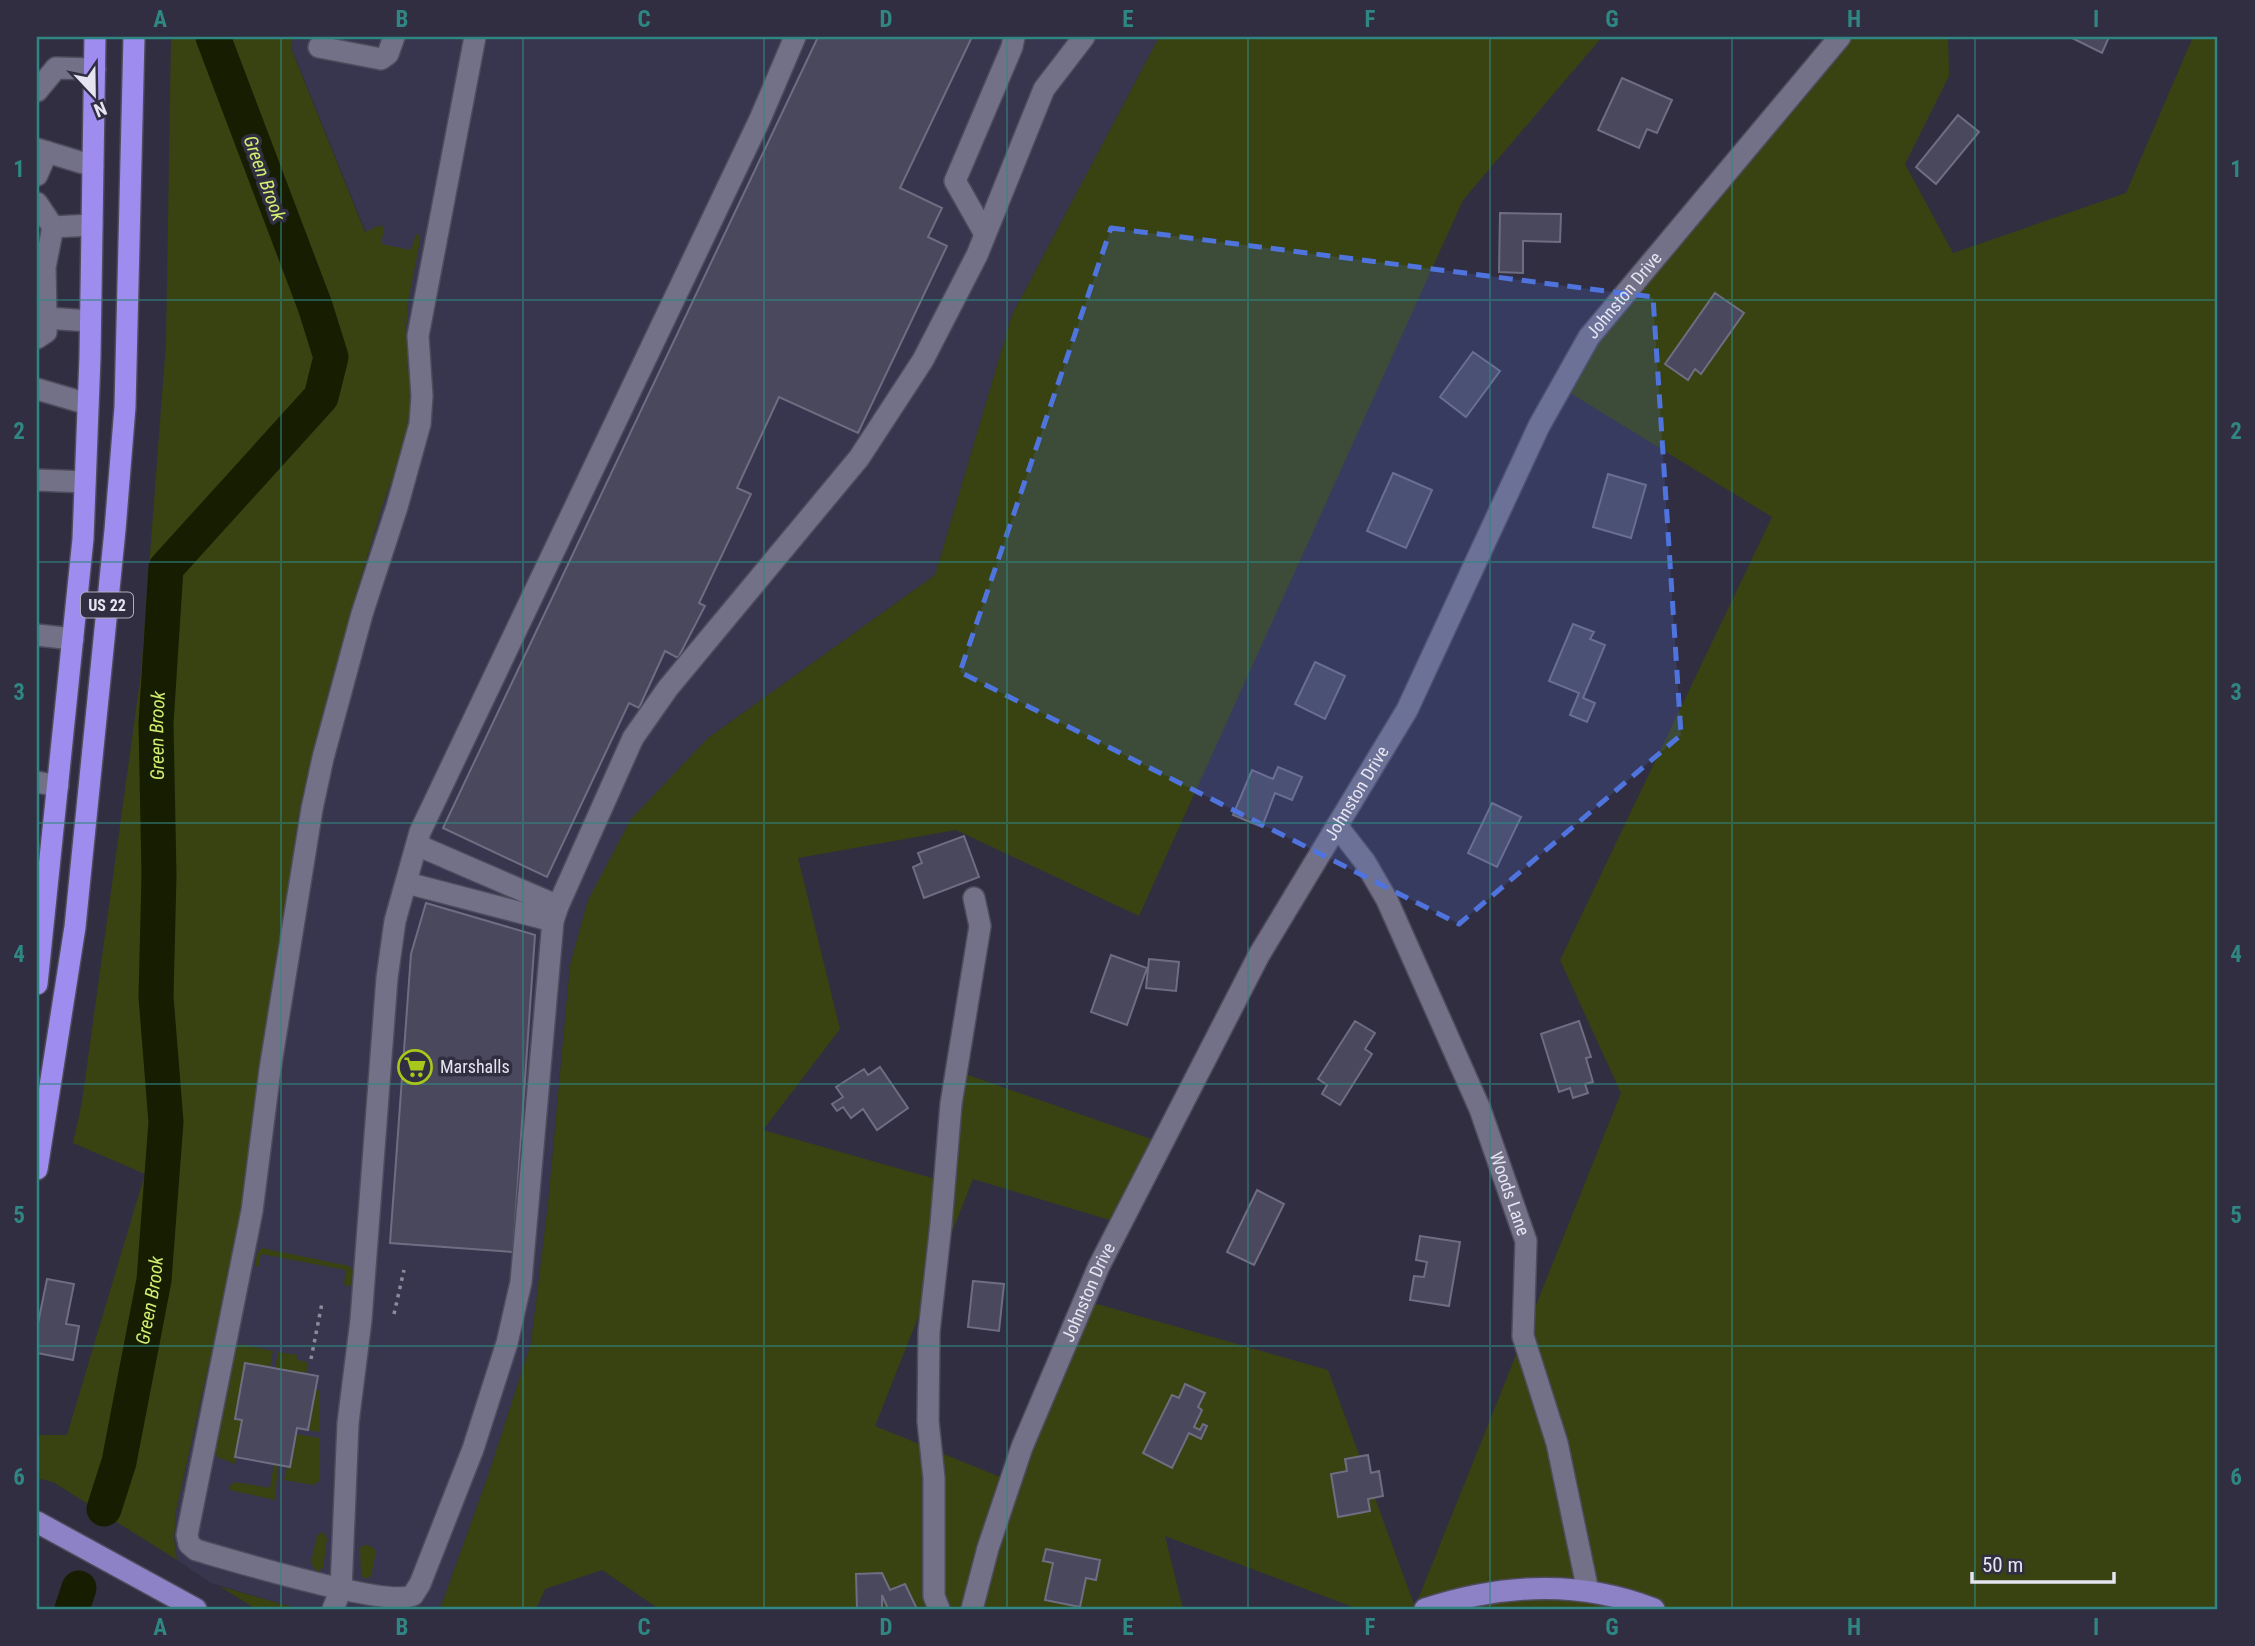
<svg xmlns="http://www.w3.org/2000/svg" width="2255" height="1646" viewBox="0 0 2255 1646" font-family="'Roboto Condensed',sans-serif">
  <rect width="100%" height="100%" fill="#312e41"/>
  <path fill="#38354e" d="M 293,37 L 1157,37 L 1157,41 L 1012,315 L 935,575 L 708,738 L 588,900 L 570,965 L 548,1204 L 531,1343 L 489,1473 L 440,1609 L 299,1609 L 211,1583 L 177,1560 L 174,1538 L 176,1511 L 246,1198 L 266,1036 L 300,806 L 330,686 L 358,588 L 382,507 L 411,426 L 366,232 L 291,47 Z"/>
  <path fill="#384311" d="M 171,37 L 293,37 L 291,48 L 365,232 L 381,225 L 384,229 L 381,244 L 411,250 L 416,234 L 420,236 L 420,241 L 407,307 L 408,327 L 401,315 L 406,327 L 412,377 L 411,426 L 382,507 L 358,588 L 330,686 L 300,806 L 266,1036 L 246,1198 L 176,1511 L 174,1538 L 177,1560 L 53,1482 L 37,1478 L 37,1435 L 67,1435 L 145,1174 L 73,1143 L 82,1102 L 141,673 L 166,343 Z
    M 1157,37 L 1602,37 L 1463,200 L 1139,916 L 956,830 L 798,858 L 840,1029 L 763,1130 L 939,1180 L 948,1068 L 1151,1139 L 1113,1221 L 973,1179 L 875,1426 L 1005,1479 L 1076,1298 L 1328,1370 L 1415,1607 L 1621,1093 L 1560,960 L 1772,517 L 1554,383 L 1826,37 L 1948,37 L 1949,76 L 1905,164 L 1953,253 L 2126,193 L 2193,37 L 2218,37 L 2218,1609 L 1358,1609 L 1165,1536 L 1183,1609 L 659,1609 L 602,1570 L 545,1589 L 536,1609 L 440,1609 L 489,1473 L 531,1343 L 548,1204 L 570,965 L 588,900 L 631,819 L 708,738 L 935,575 L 1012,315 L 1157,41 Z
    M 262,1248 L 349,1266 L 353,1270 L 352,1284 L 347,1287 L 344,1283 L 346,1270 L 261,1254 L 259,1266 L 255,1267 L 257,1253 Z
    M 239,1344 L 273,1351 L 270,1367 L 245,1363 L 235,1419 L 242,1420 L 235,1464 L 217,1457 L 215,1450 L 234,1353 Z
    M 278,1352 L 298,1355 L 297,1360 L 308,1362 L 306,1374 L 275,1368 Z
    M 315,1389 L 320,1391 L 320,1432 L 308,1430 Z
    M 296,1434 L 320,1438 L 320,1480 L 314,1485 L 284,1480 L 287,1467 L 290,1467 Z
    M 274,1464 L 278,1465 L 275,1500 L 230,1490 L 230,1485 L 236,1482 L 270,1488 Z
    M 323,1532 L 327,1539 L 323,1568 L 317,1572 L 311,1563 L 317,1535 Z
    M 363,1545 L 371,1546 L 376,1551 L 371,1576 L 368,1578 L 363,1578 L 361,1573 L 360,1548 Z
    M 219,1586 L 299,1609 L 256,1609 Z"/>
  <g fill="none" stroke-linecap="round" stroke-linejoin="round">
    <g stroke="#171d01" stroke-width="35">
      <path id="s1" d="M 104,1509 L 119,1462 L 154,1280 L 166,1122 L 156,997 L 159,875 L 156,723 L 166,568 L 321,397 L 331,357 L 315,306 L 213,37"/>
      <path d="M 72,1609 L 79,1588"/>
    </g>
  </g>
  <path fill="#4a485c" stroke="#6f6d82" stroke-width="2" d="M 818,37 L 972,37 L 900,188 L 942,208 L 928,237 L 947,246 L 858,433 L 779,397 L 737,488 L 751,494 L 699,603 L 705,606 L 678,658 L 665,651 L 639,708 L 629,703 L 547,877 L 443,828 Z
    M 2070,37 L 2109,37 L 2102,53 Z
    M 1622,78 L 1672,100 L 1657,133 L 1647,129 L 1639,148 L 1598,130 Z
    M 1958,115 L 1979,132 L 1936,184 L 1916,167 Z
    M 1500,213 L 1561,214 L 1560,242 L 1523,241 L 1523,273 L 1499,272 Z
    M 1715,293 L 1744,313 L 1701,374 L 1695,369 L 1688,380 L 1665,364 Z
    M 1473,352 L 1500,371 L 1466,417 L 1440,397 Z
    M 1393,473 L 1432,490 L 1406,548 L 1367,531 Z
    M 1608,474 L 1646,485 L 1631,538 L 1593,527 Z
    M 1573,624 L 1594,632 L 1590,639 L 1605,645 L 1583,698 L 1595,703 L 1587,722 L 1570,715 L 1579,693 L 1549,681 Z
    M 1315,662 L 1345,676 L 1325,719 L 1295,704 Z
    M 1278,767 L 1302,777 L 1292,800 L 1275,793 L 1262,827 L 1233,815 L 1252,770 L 1273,779 Z
    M 1492,803 L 1521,817 L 1497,867 L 1468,853 Z
    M 964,836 L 979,877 L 924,898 L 913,867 L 922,863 L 918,853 Z
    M 426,903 L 535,935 L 513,1252 L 390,1243 L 411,954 Z
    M 1111,955 L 1147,968 L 1127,1025 L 1091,1012 Z
    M 1149,959 L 1179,962 L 1176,991 L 1146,988 Z
    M 1355,1021 L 1375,1033 L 1365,1049 L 1372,1054 L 1340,1105 L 1322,1094 L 1327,1085 L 1318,1079 Z
    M 1579,1021 L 1591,1057 L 1586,1058 L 1593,1082 L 1585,1084 L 1588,1093 L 1573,1098 L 1570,1088 L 1559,1092 L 1541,1034 Z
    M 880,1067 L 908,1108 L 877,1130 L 863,1109 L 851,1118 L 843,1107 L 837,1111 L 832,1104 L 843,1097 L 836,1087 L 864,1069 L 868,1075 Z
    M 1257,1190 L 1284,1204 L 1254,1265 L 1227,1252 Z
    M 1420,1236 L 1460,1242 L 1449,1306 L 1410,1300 L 1414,1276 L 1424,1277 L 1427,1262 L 1416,1260 Z
    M 47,1279 L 74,1284 L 66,1324 L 79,1326 L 73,1360 L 37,1353 L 37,1328 Z
    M 973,1281 L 1004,1284 L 999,1331 L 968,1327 Z
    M 245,1363 L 318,1376 L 308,1430 L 297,1428 L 290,1467 L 235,1457 L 242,1420 L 235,1419 Z
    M 1185,1384 L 1205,1393 L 1198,1407 L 1202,1410 L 1194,1427 L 1200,1430 L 1203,1424 L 1207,1426 L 1201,1439 L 1189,1433 L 1172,1468 L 1143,1453 L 1172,1395 L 1179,1398 Z
    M 1368,1455 L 1371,1473 L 1379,1471 L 1383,1496 L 1368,1499 L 1370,1511 L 1338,1517 L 1331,1474 L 1347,1471 L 1345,1459 Z
    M 1046,1549 L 1100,1560 L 1096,1580 L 1086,1578 L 1080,1607 L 1045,1600 L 1053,1563 L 1043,1561 Z
    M 882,1573 L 890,1590 L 905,1584 L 917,1609 L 888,1609 L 882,1595 L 882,1609 L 857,1609 L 856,1574 Z"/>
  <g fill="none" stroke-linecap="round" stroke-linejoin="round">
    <g stroke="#4e4c5c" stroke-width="24">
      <g id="minor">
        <path d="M 475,37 L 418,336 L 422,396 L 420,424 L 397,507 L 362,614 L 323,758 L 312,809 L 270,1070 L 252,1211 L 187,1535 L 189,1544 L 196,1550 C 231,1560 389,1608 413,1595 L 420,1584 L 473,1449 L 507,1343 L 521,1282 L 553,921 L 558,906 L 633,738 L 668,688 L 859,458 L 923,360 L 977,255 L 1044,89 L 1084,37"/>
        <path d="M 319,47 L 381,59 L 388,54 L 394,37"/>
        <path d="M 37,91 L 56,68 L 95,69"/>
        <path d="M 37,149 L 93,166"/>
        <path d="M 37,175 L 47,152"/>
        <path d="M 37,203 L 53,227"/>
        <path d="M 985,234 L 955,181 L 1012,47 L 1014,37"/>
        <path d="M 90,321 L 46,318 L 45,267 L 53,227 L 92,225"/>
        <path d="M 37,338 L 46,332 L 46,318"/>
        <path d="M 37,389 L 88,404"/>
        <path d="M 37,480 L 85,482"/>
        <path d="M 37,635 L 73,639"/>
        <path d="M 37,782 L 58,786"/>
        <path id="s2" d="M 1337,826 L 1365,862 L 1387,900 L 1480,1109 L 1526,1241 L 1523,1336 L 1557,1443 L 1588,1591"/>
        <path d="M 417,845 L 558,906"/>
        <path d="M 407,883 L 553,921"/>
        <path d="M 333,1609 L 341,1589 L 348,1423 L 361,1320 L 387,978 L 395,921 L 420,832 L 760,119 L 795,37"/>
        <path d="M 939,1609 L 934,1596 L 934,1478 L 928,1421 L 929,1332 L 941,1224 L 951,1104 L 980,926 L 974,898"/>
        <path id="s3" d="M 972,1609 L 988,1548 L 1022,1447 L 1099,1266 L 1259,955 L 1407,710 L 1539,426 L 1589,337 L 1840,37"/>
      </g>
    </g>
    <g stroke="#4e4c5c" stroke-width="24">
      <path id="major" d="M 37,1522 L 196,1609
        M 1425,1609 C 1501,1584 1578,1579 1654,1609"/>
    </g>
    <g stroke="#4e4c5c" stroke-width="24">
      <path id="highway" d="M 37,984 L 83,539 L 90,357 L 95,37
        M 37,1169 L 75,927 L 115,530 L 125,407 L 134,37"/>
    </g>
    <path stroke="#8d8b9a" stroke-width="3.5" stroke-dasharray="3.5 5" stroke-linecap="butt" d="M 394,1314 L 404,1270
      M 311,1359 L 322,1303"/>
    <use href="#minor" stroke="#737187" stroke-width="21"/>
    <use href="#major" stroke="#8d82c5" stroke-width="21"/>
    <use href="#highway" stroke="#9e8dee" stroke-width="21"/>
  </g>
  <path fill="#4f74de" fill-opacity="0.2" stroke="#4f74de" stroke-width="5" stroke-dasharray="14 9" stroke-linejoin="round" d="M 1111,228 L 1653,297 L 1681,735 L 1459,924 L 960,672 Z"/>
  <path fill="none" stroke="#2f8682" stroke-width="2" stroke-opacity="0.55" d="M 281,37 L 281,1609M 523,37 L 523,1609M 764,37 L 764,1609M 1007,37 L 1007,1609M 1248,37 L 1248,1609M 1490,37 L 1490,1609M 1732,37 L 1732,1609M 1975,37 L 1975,1609M 37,300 L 2218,300M 37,562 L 2218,562M 37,823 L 2218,823M 37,1084 L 2218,1084M 37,1346 L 2218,1346"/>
  <defs>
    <g id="supermarket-ring" transform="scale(1.75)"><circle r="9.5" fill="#312e41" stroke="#a8c71b" stroke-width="1.5"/><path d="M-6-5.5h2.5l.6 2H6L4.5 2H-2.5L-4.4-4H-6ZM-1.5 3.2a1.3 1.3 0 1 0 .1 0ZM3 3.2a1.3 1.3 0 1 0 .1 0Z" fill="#a8c71b"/></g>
  </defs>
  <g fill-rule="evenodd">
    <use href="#supermarket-ring" x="415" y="1067"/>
  </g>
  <g text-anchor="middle" stroke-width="7" stroke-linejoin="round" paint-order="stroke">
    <rect fill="#312e41" stroke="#afadbc" stroke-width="2" x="81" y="592.5" width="52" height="25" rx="5"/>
    <g font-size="16" font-weight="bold" fill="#e5e4f0">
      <text x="107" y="611">US 22</text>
    </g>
    <g font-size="18" fill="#e5e4f0" stroke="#312e41">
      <text dy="6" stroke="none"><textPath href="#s3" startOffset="1472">Johnston Drive</textPath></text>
      <text dy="6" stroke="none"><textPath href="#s3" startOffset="905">Johnston Drive</textPath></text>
      <text dy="6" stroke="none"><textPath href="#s2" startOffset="408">Woods Lane</textPath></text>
      <text dy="6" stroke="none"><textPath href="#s3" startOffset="338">Johnston Drive</textPath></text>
    </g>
    <g font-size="18" fill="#e5e4f0" stroke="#312e41" text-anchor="start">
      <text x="440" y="1073">Marshalls</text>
    </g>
    <g font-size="19" font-style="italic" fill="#d1ef70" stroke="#312e41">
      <text transform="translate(265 178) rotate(70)" y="7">Green Brook</text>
      <text dy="7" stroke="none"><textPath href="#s1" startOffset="780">Green Brook</textPath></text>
      <text dy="7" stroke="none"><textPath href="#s1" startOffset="214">Green Brook</textPath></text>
    </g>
  </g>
  <rect width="2255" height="1646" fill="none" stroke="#312e41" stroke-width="77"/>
  <g transform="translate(94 94) rotate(158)" stroke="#312e41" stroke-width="5" paint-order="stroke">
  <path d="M0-5L12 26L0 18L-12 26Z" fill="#e5e4f0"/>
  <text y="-10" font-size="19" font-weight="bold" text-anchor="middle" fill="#e5e4f0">N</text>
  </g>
  <path d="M1972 1572v10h142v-10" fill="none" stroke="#e5e4f0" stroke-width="3.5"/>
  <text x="1982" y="1572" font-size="21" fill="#e5e4f0" stroke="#312e41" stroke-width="5" paint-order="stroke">50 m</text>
  <rect x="38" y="38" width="2178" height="1570" fill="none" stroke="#2f8682" stroke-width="2.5"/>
  <g font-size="23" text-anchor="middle" font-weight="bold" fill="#2f8682">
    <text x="160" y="27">A</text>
    <text x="402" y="27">B</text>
    <text x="644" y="27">C</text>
    <text x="886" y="27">D</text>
    <text x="1128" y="27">E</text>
    <text x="1370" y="27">F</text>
    <text x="1612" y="27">G</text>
    <text x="1854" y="27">H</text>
    <text x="2096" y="27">I</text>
    <text x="19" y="177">1</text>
    <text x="2236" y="177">1</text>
    <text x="19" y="439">2</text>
    <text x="2236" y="439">2</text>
    <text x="19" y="700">3</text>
    <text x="2236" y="700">3</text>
    <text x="19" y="962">4</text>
    <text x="2236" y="962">4</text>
    <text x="19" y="1223">5</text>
    <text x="2236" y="1223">5</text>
    <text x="19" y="1485">6</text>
    <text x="2236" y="1485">6</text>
    <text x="160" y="1635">A</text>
    <text x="402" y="1635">B</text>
    <text x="644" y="1635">C</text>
    <text x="886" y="1635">D</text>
    <text x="1128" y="1635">E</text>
    <text x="1370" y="1635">F</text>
    <text x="1612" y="1635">G</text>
    <text x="1854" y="1635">H</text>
    <text x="2096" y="1635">I</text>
  </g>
</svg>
